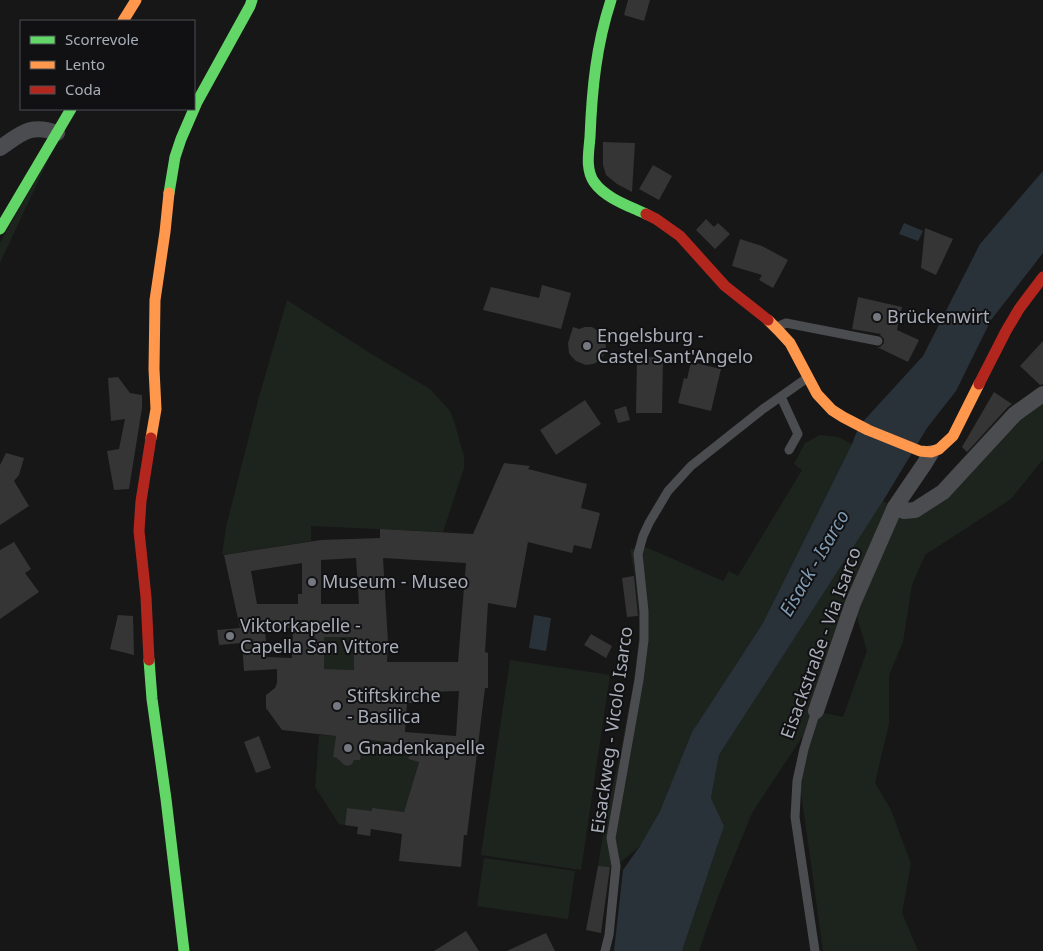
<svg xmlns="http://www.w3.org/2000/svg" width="1043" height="951" viewBox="0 0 1043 951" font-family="'Noto Sans',sans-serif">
  <rect width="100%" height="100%" fill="#171717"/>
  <path fill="#1d241e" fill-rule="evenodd" d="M 58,139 L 0,263 L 0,243 Z
    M 287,300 L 370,353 L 430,389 L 450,411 L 454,421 L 464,456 L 464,468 L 443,532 L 311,526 L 311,541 L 222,555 L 226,527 L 259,397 Z
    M 1043,392 L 1043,459 L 1011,499 L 925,555 L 912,585 L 903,642 L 889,675 L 889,724 L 875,783 L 891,810 L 911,864 L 902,913 L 918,951 L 823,951 L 800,785 L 802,737 L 752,813 L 717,899 L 699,951 L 682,951 L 724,826 L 711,798 L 719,755 L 883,501 L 895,507 L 915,510 ZM 853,604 L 867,651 L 843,717 L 816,711 Z
    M 820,435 L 838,437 L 852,444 L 763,623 L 692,732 L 660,811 L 640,846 L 616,866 L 610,867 L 598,866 L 606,816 L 621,749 L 634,679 L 640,628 L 635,576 L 630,549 L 648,548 L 723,581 L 729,571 L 738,576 L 802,470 L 794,464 L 805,443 Z
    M 324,637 L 353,637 L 354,670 L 324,669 Z
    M 510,660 L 610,675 L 581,870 L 481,855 Z
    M 319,735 L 336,736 L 333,757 L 339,758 L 339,761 L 344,765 L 348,766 L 354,760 L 360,760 L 363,739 L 402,744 L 412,747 L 408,759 L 419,761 L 404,812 L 372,809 L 372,811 L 347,808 L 345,825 L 339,824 L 315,787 Z
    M 484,858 L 575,871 L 568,919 L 477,906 Z"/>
  <path fill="#2a3239" d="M 1043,171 L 1043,253 L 991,320 L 956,391 L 927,428 L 883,501 L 719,755 L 711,798 L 724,826 L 682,951 L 614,951 L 623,870 L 640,846 L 660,811 L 692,732 L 763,623 L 852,444 L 859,426 L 923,356 L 980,244 Z
    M 904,223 L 923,231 L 918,241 L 899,234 Z
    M 534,615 L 551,618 L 546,651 L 529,648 Z"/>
  <path fill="#353536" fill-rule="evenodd" d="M 628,0 L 650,0 L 644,21 L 624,15 Z
    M 603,142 L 635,143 L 632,192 L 617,184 L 606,175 L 603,165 Z
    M 653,165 L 672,176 L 659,200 L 639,189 Z
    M 706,219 L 714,227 L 718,223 L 730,234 L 715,249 L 696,230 Z
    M 925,228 L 953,239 L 936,275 L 921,268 Z
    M 740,239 L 762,246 L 788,260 L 773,288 L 759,280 L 762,275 L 732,266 Z
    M 542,285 L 571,293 L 561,329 L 483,310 L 491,287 L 539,298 Z
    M 858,297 L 902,307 L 897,330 L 919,340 L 908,362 L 877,347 L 880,347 L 884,343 L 884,339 L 880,335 L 881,334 L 852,329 Z
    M 573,327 L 579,329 L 585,327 L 592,327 L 601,333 L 605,339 L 606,349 L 603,356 L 599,361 L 593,364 L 586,365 L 576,361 L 571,356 L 569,353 L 568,343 Z
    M 1043,341 L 1043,384 L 1040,385 L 1020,366 Z
    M 637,357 L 663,357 L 662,413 L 636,413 Z
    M 691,362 L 721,369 L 711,411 L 678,403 L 684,378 L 687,379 Z
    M 118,377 L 130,393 L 142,395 L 142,408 L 129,489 L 114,490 L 107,451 L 119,449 L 125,419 L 111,421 L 108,378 Z
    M 994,392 L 1012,404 L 1008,407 L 967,452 L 962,447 Z
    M 585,400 L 601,424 L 556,455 L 540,430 Z
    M 626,406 L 630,420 L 618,423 L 614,410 Z
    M 6,453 L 24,458 L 19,475 L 14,481 L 29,506 L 0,525 L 0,465 Z
    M 504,463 L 530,466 L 528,469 L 587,484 L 581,508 L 600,513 L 591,549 L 574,545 L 572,553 L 528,542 L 516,608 L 488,603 L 485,652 L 488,653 L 488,688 L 485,688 L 467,835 L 464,835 L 461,867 L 399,861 L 402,834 L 371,829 L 370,836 L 357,834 L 358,827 L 345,825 L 347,808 L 372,811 L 372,808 L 404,812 L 419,762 L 408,759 L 413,745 L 363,739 L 360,760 L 354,760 L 352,764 L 348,766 L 344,765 L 337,758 L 333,757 L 336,736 L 282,730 L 266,708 L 266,695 L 275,688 L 277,683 L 277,669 L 244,671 L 242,643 L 219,645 L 217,630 L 240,628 L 224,555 L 321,540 L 380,538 L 380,529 L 473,534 ZM 356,558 L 359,604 L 321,604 L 321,560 ZM 383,558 L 466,563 L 458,662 L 387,662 L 388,643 ZM 302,563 L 302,594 L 298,594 L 298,604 L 257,604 L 251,571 ZM 265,627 L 293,628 L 292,658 L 267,657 ZM 324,637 L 353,637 L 354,670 L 324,669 ZM 459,691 L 456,736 L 405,732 L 407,703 L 424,703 L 425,692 Z
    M 14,542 L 31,569 L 25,573 L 39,592 L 0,619 L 0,550 Z
    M 634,576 L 638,616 L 627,617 L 622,578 Z
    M 118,615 L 133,616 L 134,655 L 110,649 Z
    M 591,634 L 612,646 L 606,658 L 584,645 Z
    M 259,736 L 271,768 L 256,773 L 244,742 Z
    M 598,866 L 610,867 L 601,933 L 586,930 Z
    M 466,931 L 479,951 L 434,951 Z
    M 546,933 L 555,951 L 507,951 Z"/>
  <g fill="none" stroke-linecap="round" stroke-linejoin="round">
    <path stroke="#4b4c50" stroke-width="9" d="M 779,326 L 786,323 L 878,341
      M 781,397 L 798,434 L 789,450
      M 605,951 L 609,935 L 616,866 L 611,838 L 639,680 L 644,640 L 644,611 L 638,554 L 643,536 L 649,523 L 668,491 L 691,466 L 763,409 L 807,378
      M 815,951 L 795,817 L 797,781 L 804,749 L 816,711"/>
    <path stroke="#4b4c50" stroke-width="16" d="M 0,148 C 21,134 30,123 57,133
      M 895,507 L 904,511 L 915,510 L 943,492 L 1015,414 L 1043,394
      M 816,711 L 853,603 L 895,507 L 925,463 L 931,453"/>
    <path stroke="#63d668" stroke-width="11" d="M 611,0 C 596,46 592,89 590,137 C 589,151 585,169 594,182 C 605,198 629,206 646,214
      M 169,193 L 175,157 L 181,139 L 197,102 L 250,6 L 252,0
      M 0,229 L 71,109
      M 149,660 L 152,699 L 166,799 L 184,951"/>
    <path stroke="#ff974d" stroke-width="11" d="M 123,21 L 136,0
      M 768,320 L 778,330 L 790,343 L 817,394 L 832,410 L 843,417 L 868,430 L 920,451 L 931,452 L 939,449 L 953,436 L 979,384
      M 151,438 L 156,409 L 154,369 L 155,300 L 165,232 L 169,193"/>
    <path stroke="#b3261e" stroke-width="11" d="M 646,214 L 656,219 L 680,236 L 725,286 L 768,320
      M 979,384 L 1006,331 L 1019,309 L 1043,277
      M 149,660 L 146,597 L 139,531 L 141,501 L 151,438"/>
  </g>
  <g fill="#757880" stroke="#111113" stroke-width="2">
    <circle cx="877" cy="317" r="5"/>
    <circle cx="587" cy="346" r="5"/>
    <circle cx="312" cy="582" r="5"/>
    <circle cx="230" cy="636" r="5"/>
    <circle cx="337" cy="706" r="5"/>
    <circle cx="348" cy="748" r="5"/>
  </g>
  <g text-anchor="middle" stroke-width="4" stroke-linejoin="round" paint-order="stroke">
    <g font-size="18" fill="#a8adb8" stroke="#111113" text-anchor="start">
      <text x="887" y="323">Brückenwirt</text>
      <text x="597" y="342">Engelsburg -<tspan x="597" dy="21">Castel Sant'Angelo</tspan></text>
      <text x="322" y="588">Museum - Museo</text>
      <text x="240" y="632">Viktorkapelle -<tspan x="240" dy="21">Capella San Vittore</tspan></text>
      <text x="347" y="702">Stiftskirche<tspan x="347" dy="21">- Basilica</tspan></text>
      <text x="358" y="754">Gnadenkapelle</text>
    </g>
    <g font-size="18" fill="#a8adb8" stroke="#111113">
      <text transform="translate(821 643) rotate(-70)" y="6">Eisackstraße - Via Isarco</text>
      <text transform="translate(612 730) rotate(-82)" y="6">Eisackweg - Vicolo Isarco</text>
    </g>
    <g font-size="19" font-style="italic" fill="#7f9bb3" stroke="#111113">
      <text transform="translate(814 563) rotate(-60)" y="7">Eisack - Isarco</text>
    </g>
  </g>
  <rect x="20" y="20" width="175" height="90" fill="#111113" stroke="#4d4f55"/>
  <rect x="30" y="36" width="25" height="8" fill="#63d668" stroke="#4d4f55"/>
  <text x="65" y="45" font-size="15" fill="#a8adb8">Scorrevole</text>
  <rect x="30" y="61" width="25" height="8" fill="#ff974d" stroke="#4d4f55"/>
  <text x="65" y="70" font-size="15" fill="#a8adb8">Lento</text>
  <rect x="30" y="86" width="25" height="8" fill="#b3261e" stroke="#4d4f55"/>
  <text x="65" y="95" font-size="15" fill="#a8adb8">Coda</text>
</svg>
